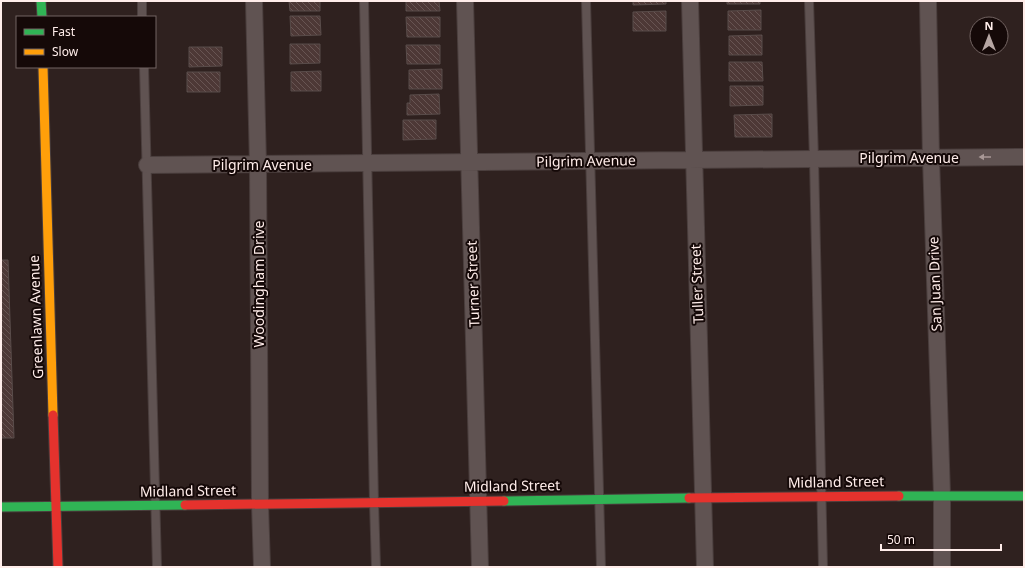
<svg xmlns="http://www.w3.org/2000/svg" width="1025" height="568" viewBox="0 0 1025 568" font-family="'Noto Sans',sans-serif">
  <defs>
    <pattern id="building-back-hatch" width="6" height="6" patternUnits="userSpaceOnUse"><rect width="6" height="6" fill="#4d3836"/><path d="M-1 5l2 2M0 0l6 6M5-1l2 2" fill="none" stroke="#685553"/></pattern>
  </defs>
  <rect width="100%" height="100%" fill="#2f211f"/>
  <path fill="url(#building-back-hatch)" stroke="#594c4a" d="M 289,1 L 320,1 L 320,11 L 290,11 Z
    M 406,1 L 439,1 L 440,11 L 406,11 Z
    M 633,1 L 666,1 L 666,4 L 633,5 Z
    M 727,1 L 760,1 L 760,4 L 727,4 Z
    M 761,10 L 761,30 L 728,30 L 728,11 Z
    M 666,11 L 666,31 L 633,31 L 633,12 Z
    M 290,16 L 320,16 L 321,35 L 291,36 Z
    M 406,17 L 440,17 L 440,37 L 407,37 Z
    M 762,35 L 762,55 L 729,55 L 729,36 Z
    M 290,44 L 320,44 L 320,63 L 290,64 Z
    M 406,45 L 440,45 L 440,64 L 407,64 Z
    M 189,47 L 222,47 L 222,66 L 189,67 Z
    M 729,62 L 762,62 L 763,81 L 729,81 Z
    M 442,69 L 442,89 L 409,89 L 409,70 Z
    M 321,71 L 321,91 L 291,91 L 291,72 Z
    M 187,72 L 220,72 L 220,92 L 187,92 Z
    M 730,86 L 763,86 L 763,105 L 730,106 Z
    M 439,94 L 440,114 L 407,115 L 407,103 L 410,103 L 410,95 Z
    M 772,114 L 772,137 L 735,137 L 734,115 Z
    M 403,120 L 436,120 L 436,139 L 403,140 Z
    M 1,260 L 8,260 L 14,438 L 1,438 Z"/>
  <g fill="none" stroke-linecap="round" stroke-linejoin="round">
    <g stroke="#4a3e3d" stroke-width="10">
      <path id="lane" d="M 142,1 L 142,17
        M 364,1 L 374,502 L 376,567
        M 586,1 L 601,567
        M 809,1 L 814,159 L 823,567
        M 144,67 L 157,567"/>
    </g>
    <g stroke="#4a3e3d" stroke-width="18">
      <path id="street" d="M 254,1 L 258,165 L 260,504 L 262,567
        M 465,1 L 480,567
        M 690,1 L 705,567
        M 928,1 L 931,158 L 942,495 L 942,567
        M 147,165 L 1024,157"/>
    </g>
    <g stroke="#4a3e3d" stroke-width="11">
      <path id="fast" d="M 41,1 L 42,17
        M 899,496 L 1024,496
        M 504,501 L 689,498
        M 1,507 L 185,505"/>
    </g>
    <g stroke="#4a3e3d" stroke-width="11">
      <path id="slow" d="M 43,67 L 53,415"/>
    </g>
    <g stroke="#4a3e3d" stroke-width="11">
      <path id="jam" d="M 53,415 L 58,567
        M 689,498 L 899,496
        M 185,505 L 504,501"/>
    </g>
    <use href="#lane" stroke="#605352" stroke-width="8"/>
    <use href="#street" stroke="#605352" stroke-width="16"/>
    <use href="#fast" stroke="#30b455" stroke-width="9"/>
    <use href="#slow" stroke="#ff9f0a" stroke-width="9"/>
    <use href="#jam" stroke="#e5322d" stroke-width="9"/>
  </g>
  <defs><path id="oneway-solid" d="M-6-.8H1V-3.2L6.5 0L1 3.2V.8H-6Z"/></defs>
  <use fill="#a89896" href="#oneway-solid" transform="translate(985 157) rotate(180)"/>
  <g text-anchor="middle" stroke-width="4" stroke-linejoin="round" paint-order="stroke">
    <g font-size="14" fill="#ffedea" stroke="#150908">
      <text x="909" y="163">Pilgrim Avenue</text>
      <text transform="translate(586 161) rotate(-1)" y="5">Pilgrim Avenue</text>
      <text x="262" y="170">Pilgrim Avenue</text>
      <text transform="translate(259 284) rotate(-90)" y="5">Woodingham Drive</text>
      <text transform="translate(473 284) rotate(-92)" y="5">Turner Street</text>
      <text transform="translate(697 284) rotate(-92)" y="5">Tuller Street</text>
      <text transform="translate(935 284) rotate(-92)" y="5">San Juan Drive</text>
      <text transform="translate(36 317) rotate(-92)" y="5">Greenlawn Avenue</text>
      <text transform="translate(836 482) rotate(-1)" y="5">Midland Street</text>
      <text transform="translate(512 486) rotate(-1)" y="5">Midland Street</text>
      <text transform="translate(188 491) rotate(-1)" y="5">Midland Street</text>
    </g>
  </g>
  <rect width="1025" height="568" fill="none" stroke="#ffedea" stroke-width="4"/>
  <rect x="16" y="16" width="140" height="52" fill="#150908" stroke="#736462"/>
  <rect x="24" y="29" width="20" height="6" fill="#30b455" stroke="#736462"/>
  <text x="52" y="36" font-size="12" fill="#ffedea">Fast</text>
  <rect x="24" y="49" width="20" height="6" fill="#ff9f0a" stroke="#736462"/>
  <text x="52" y="56" font-size="12" fill="#ffedea">Slow</text>
  <g transform="translate(989 36)"><circle r="19" fill="#150908" stroke="#736462"/>
  <path d="M0-3L7 15L0 10L-7 15Z" fill="#b6a6a3"/>
  <text y="-6" font-size="11" font-weight="bold" text-anchor="middle" fill="#ffedea">N</text>
  </g>
  <path d="M881 544v6h120v-6" fill="none" stroke="#ffedea" stroke-width="2"/>
  <text x="887" y="544" font-size="12" fill="#ffedea" stroke="#150908" stroke-width="3" paint-order="stroke">50 m</text>
</svg>
